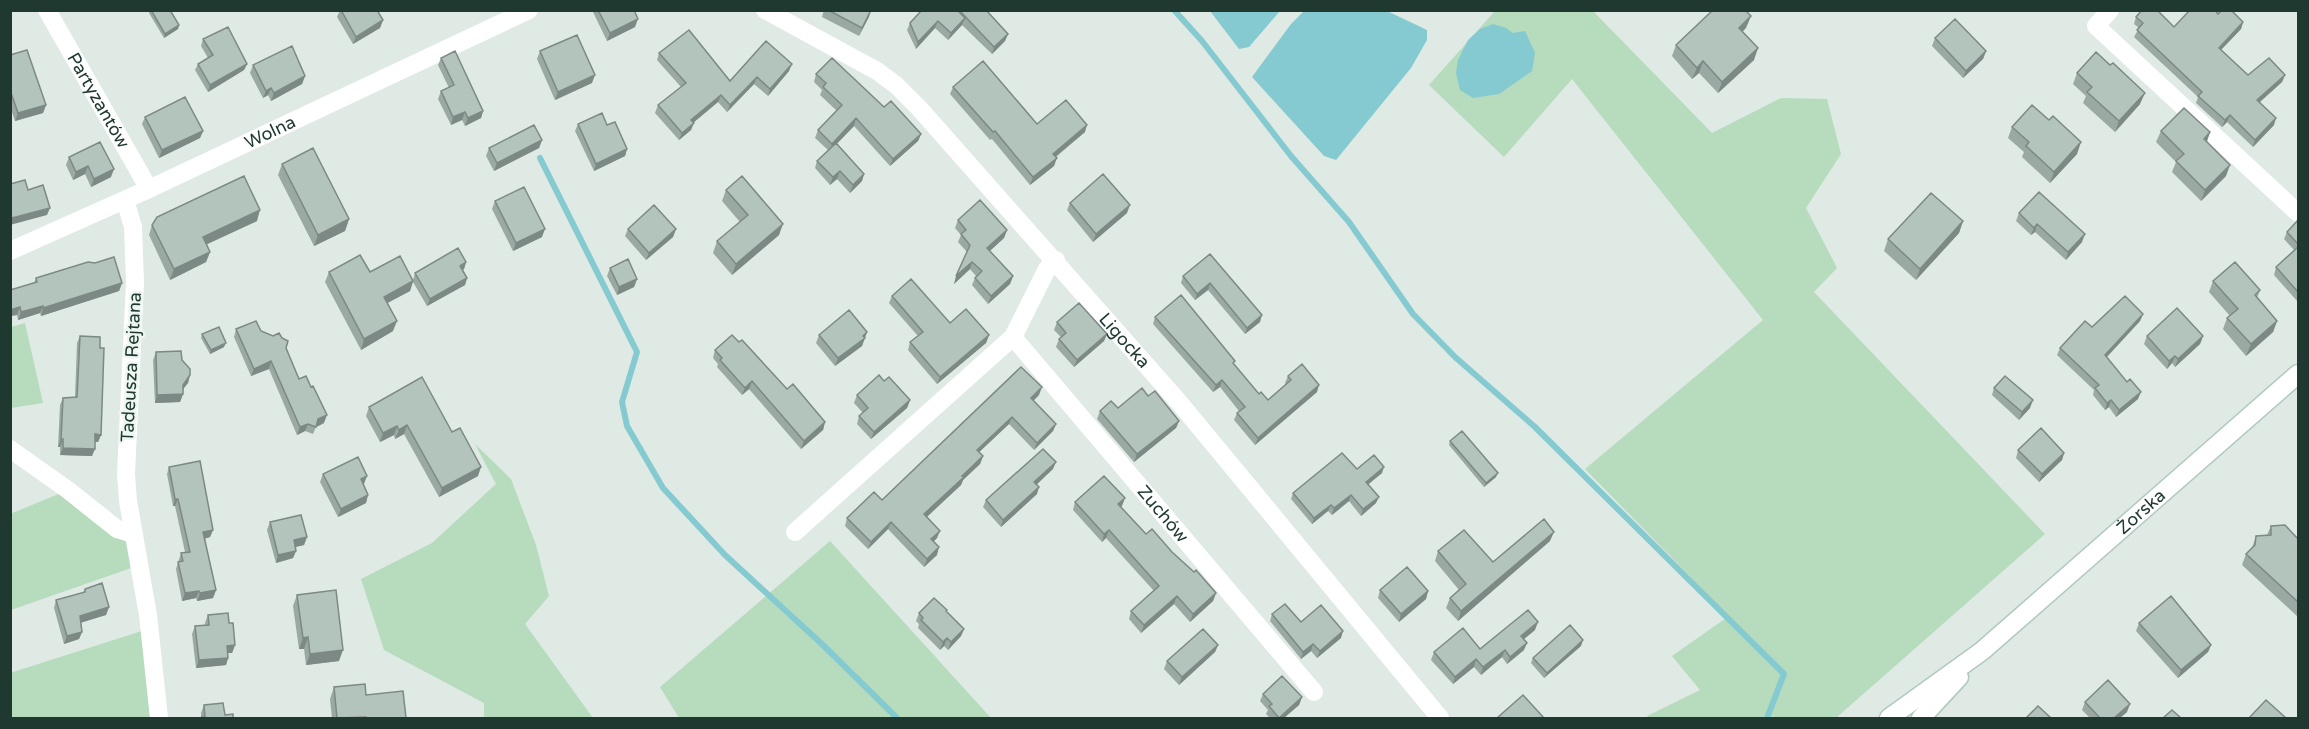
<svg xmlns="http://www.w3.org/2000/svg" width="2309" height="729" viewBox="0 0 2309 729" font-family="'Varela Round',sans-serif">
  <rect width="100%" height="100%" fill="#deeae3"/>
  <path fill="#b6dbbd" d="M 1592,10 L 1712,133 L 1781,98 L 1827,99 L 1841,154 L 1806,208 L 1837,268 L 1814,292 L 2045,534 L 1836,718 L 1649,718 L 1647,716 L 1700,690 L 1672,656 L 1729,616 L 1585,469 L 1763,320 L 1572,79 L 1504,157 L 1429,85 L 1495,11 Z
    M 25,323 L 43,403 L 11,408 L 11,327 Z
    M 475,444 L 511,479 L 536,545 L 549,596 L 525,624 L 593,718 L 484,718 L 484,703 L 384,650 L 361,579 L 432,543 L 496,484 Z
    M 61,493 L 128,543 L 134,567 L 11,610 L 10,514 Z
    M 830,541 L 991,718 L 679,718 L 660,687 Z
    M 142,631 L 150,718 L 11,718 L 10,673 Z"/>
  <path fill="#85cad0" d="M 1210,11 L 1280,11 L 1249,47 L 1239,49 Z
    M 1304,11 L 1387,11 L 1427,30 L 1427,40 L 1411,68 L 1336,160 L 1324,156 L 1252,77 L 1291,24 Z
    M 1493,24 L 1506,28 L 1513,33 L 1525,31 L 1535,53 L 1532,71 L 1499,94 L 1473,98 L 1460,90 L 1456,73 L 1458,60 L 1468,40 L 1480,29 Z"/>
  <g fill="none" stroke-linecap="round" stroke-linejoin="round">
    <path stroke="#85cad0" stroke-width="6" d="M 1174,10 L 1202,41 L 1291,156 L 1349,222 L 1413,314 L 1455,357 L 1535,427 L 1784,674 L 1767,718
      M 540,158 L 637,352 L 622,402 L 627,426 L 663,488 L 725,555 L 824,646 L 897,718"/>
    <g stroke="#b1c9bf" stroke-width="21">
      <g id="secondary">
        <path id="s5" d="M 1889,718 L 1982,651 L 2298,374"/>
        <path d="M 1921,718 L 1959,677"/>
      </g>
    </g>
    <g stroke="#fff" stroke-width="18">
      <path id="s1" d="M 47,10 L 149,189"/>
      <path id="s2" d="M 765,10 L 877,71 L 896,85 L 919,108 L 1178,401 L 1440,718"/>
      <path d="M 2110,10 L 2096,26 L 2298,213"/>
      <path d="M 125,200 L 133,227 L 135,282 L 126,474 L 128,501 L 148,615 L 159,718"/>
      <path id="s3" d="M 10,251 L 149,189 L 529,10"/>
      <path id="s4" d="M 1013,337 L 1314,692"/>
      <path d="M 10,449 L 68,490 L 117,529 L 134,534"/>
      <path d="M 795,532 L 1013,337 L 1047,269 L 1056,260"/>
    </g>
    <use href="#secondary" stroke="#fff" stroke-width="18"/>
  </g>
  <path fill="#9aa9a2" d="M 150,10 L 170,10 L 179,25 L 178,29 L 164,38 L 149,13 Z
    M 340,10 L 377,10 L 383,20 L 380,28 L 353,44 L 337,17 Z
    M 592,10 L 634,10 L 635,27 L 607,41 Z
    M 824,10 L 871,10 L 859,36 L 822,17 Z
    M 922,10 L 986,10 L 1008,34 L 1005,41 L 992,54 L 962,25 L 948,40 L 935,28 L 916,49 L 907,30 L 910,23 Z
    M 2218,14 L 2243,22 L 2241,29 L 2221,50 L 2248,75 L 2285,75 L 2282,82 L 2260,102 L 2274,125 L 2253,147 L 2227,122 L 2222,127 L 2196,103 L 2198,97 L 2134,37 L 2139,28 L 2134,24 L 2136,17 L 2174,27 Z
    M 1746,28 L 1742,31 L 1754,60 L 1718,93 L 1699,73 L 1692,79 L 1672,56 L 1676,45 Z
    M 1935,38 L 1986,51 L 1983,59 L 1963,78 L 1932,46 Z
    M 203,39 L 247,64 L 244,70 L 208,92 L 195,70 L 198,64 L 208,58 L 201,46 Z
    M 540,51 L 592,83 L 555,100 L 537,59 Z
    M 659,53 L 730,81 L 789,71 L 768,96 L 754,84 L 727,112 L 718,102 L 693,123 L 691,130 L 679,140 L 655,113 L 658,105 L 681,87 L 657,60 Z
    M 10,55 L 46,105 L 43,113 L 15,121 L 10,106 Z
    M 441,58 L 483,111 L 481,118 L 465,126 L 462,120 L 451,125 L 438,99 L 441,91 L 449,88 L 438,65 Z
    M 253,65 L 305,76 L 302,84 L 271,101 L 268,95 L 263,98 L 250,73 Z
    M 2077,73 L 2140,104 L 2115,132 L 2083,103 L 2086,96 L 2073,84 Z
    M 816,74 L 884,107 L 921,134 L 918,141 L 890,166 L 854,126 L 836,144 L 864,174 L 862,181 L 850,193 L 837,179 L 830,185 L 815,168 L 817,161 L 828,150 L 815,138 L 818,130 L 837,111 L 820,95 L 822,90 L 814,82 Z
    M 953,87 L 1037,124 L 1085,132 L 1056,157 L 1054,166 L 1030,185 L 992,139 L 990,140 L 950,94 Z
    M 145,117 L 203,131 L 200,138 L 159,158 L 142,124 Z
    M 578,124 L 627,149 L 625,156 L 594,171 L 575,131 Z
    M 2012,127 L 2077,154 L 2050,183 L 2022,157 L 2024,152 L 2008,138 Z
    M 2161,131 L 2210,132 L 2207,142 L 2226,176 L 2201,201 L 2172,172 L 2176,162 L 2156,142 Z
    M 542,140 L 539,148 L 494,171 L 486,156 L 489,148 Z
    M 69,157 L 111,177 L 91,187 L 85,174 L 73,180 L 66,165 Z
    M 282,164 L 349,219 L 345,231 L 314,246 L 278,175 Z
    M 726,190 L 779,235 L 732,275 L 713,253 L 717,241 L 740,222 L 722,201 Z
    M 495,201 L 542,237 L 513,251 L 492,209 Z
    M 1070,203 L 1127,213 L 1093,242 L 1067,210 Z
    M 2019,213 L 2082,242 L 2066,260 L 2035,232 L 2031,235 L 2016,221 Z
    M 958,220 L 1007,230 L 1004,238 L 990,251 L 1013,276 L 1010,284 L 988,304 L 972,285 L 975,278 L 976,276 L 970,269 L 954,284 L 967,252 L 958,242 L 961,235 L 955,228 Z
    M 2298,220 L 2298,302 L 2274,275 L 2276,267 L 2295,251 L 2284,239 L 2287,232 Z
    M 257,221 L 206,244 L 210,252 L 206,262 L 170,280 L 149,235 L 152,225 Z
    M 1963,221 L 1959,233 L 1916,280 L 1884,251 L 1888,239 Z
    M 628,229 L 676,229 L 673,237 L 646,260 L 625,236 Z
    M 1210,254 L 1260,322 L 1245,334 L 1208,290 L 1195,300 L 1181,283 L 1183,276 Z
    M 466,262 L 464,269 L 463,270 L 467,278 L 465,285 L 427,306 L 413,282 L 410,291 L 387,303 L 393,331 L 361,350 L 325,282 L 329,272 L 370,272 L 413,280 L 415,273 Z
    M 610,268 L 637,279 L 634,287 L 617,295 L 607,276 Z
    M 36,278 L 122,283 L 119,291 L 41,316 L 40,313 L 18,320 L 17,315 L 10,316 L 34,283 Z
    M 2213,281 L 2260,290 L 2257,298 L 2277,321 L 2273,332 L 2246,356 L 2223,329 L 2227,318 L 2230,316 L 2209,292 Z
    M 892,296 L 950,323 L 989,335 L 986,343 L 937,384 L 908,350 L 910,342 L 918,336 L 889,303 Z
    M 2143,314 L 2140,321 L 2107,357 L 2138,399 L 2116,417 L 2109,407 L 2105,410 L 2093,395 L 2094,390 L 2057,355 L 2060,348 L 2092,327 Z
    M 1155,317 L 1234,365 L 1259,394 L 1268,400 L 1286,384 L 1285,383 L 1288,376 L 1317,392 L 1255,445 L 1234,420 L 1237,413 L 1239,411 L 1220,387 L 1213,392 L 1153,324 Z
    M 1057,322 L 1107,334 L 1104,341 L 1074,367 L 1056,347 L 1059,339 L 1061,337 L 1054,330 Z
    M 236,329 L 261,331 L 286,348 L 299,379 L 324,423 L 316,427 L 313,434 L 305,431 L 297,435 L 269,369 L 251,376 L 234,337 Z
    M 867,332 L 862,346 L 835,366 L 816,343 L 819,335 Z
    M 202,334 L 224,347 L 210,354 L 201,338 Z
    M 80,336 L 101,435 L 98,442 L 95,442 L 92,456 L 60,455 L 60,447 L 58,447 L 60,405 L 63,398 L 75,397 L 77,343 Z
    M 2147,336 L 2203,336 L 2200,344 L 2175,367 L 2172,363 L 2167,369 L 2144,344 Z
    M 715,350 L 787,389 L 825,422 L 823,430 L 801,449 L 749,389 L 742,395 L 717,367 L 718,364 L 713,358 Z
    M 156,352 L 182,360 L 190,375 L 188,383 L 183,389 L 183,394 L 180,402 L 155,403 L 153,360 Z
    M 884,381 L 910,400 L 907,408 L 871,439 L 857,424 L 859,416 L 863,413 L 854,403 L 857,395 Z
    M 1994,388 L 2030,408 L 2019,420 L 1992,395 Z
    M 1039,395 L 1033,401 L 1056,424 L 1053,431 L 1034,450 L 1009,424 L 979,452 L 983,456 L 980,464 L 963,480 L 961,485 L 927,517 L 937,538 L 934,541 L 937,555 L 924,567 L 888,529 L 868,549 L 845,526 L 847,518 L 882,500 Z
    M 1148,396 L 1179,421 L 1176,428 L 1134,462 L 1097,419 L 1100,411 L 1118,408 Z
    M 369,407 L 452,432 L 478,476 L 439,497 L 404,434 L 395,439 L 394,435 L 380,442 L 366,416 Z
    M 1450,441 L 1496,477 L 1484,487 L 1449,445 Z
    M 2018,450 L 2064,453 L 2062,460 L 2039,482 L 2016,458 Z
    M 169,467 L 213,530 L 210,537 L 204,539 L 216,590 L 213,598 L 197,601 L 196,598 L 182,601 L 176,569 L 181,553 L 185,552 L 175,506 L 173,506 L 167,474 Z
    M 1053,469 L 1036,484 L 1037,494 L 1001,527 L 983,507 L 986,500 Z
    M 1357,469 L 1382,473 L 1368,484 L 1376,503 L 1361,516 L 1349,501 L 1332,515 L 1328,511 L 1312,524 L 1291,499 L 1293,493 Z
    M 323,474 L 364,484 L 363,484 L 368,495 L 366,503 L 338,517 L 320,482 Z
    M 1075,502 L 1122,506 L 1120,507 L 1146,534 L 1172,552 L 1216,593 L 1213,601 L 1190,622 L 1174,604 L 1141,633 L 1129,619 L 1131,611 L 1154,591 L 1106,538 L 1102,542 L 1073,510 Z
    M 270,522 L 307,537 L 304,545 L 295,547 L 296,551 L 293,558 L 276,563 L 267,530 Z
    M 2271,526 L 2298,539 L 2298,617 L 2242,565 L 2246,554 L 2252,548 L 2256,536 L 2267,535 Z
    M 1550,541 L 1458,621 L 1446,608 L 1450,598 L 1459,590 L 1435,561 L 1438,551 L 1493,562 Z
    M 85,589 L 109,607 L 106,615 L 81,622 L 82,632 L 79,639 L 64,644 L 54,608 L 56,600 L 83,593 Z
    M 1380,590 L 1428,591 L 1426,599 L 1399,622 L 1378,598 Z
    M 297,595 L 339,661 L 306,665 L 304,649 L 299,649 L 293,606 Z
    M 947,610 L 946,612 L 964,629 L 961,636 L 948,650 L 944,646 L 940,650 L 918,628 L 919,624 L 916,621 L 919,613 Z
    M 1272,614 L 1301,622 L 1341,638 L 1317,658 L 1311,651 L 1301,659 L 1270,621 Z
    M 208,615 L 229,623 L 235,645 L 232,653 L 228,653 L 228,658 L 226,665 L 196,668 L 192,634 L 195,626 L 205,625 L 205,623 Z
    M 2139,623 L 2211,645 L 2208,652 L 2178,678 L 2136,631 Z
    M 1535,630 L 1524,639 L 1524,650 L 1507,664 L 1502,657 L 1481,675 L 1474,667 L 1453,684 L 1431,660 L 1434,652 L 1480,649 Z
    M 1218,645 L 1215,652 L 1179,685 L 1164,669 L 1167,661 Z
    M 1581,646 L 1544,678 L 1531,663 L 1533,658 Z
    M 334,687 L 366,695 L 406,718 L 332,718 L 330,699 Z
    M 1263,694 L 1302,697 L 1299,705 L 1284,718 L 1270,718 L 1266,714 L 1268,710 L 1260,701 Z
    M 2085,702 L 2127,712 L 2120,718 L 2090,718 L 2082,710 Z
    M 204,705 L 225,715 L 233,718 L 201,718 L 201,713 Z"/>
  <path fill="#7d8984" d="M 871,10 L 869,17 L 859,36 L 862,28 Z
    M 1751,16 L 1746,28 L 1735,39 L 1739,28 Z
    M 965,18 L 962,25 L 948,40 L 951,33 Z
    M 638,19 L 635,27 L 607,41 L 610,33 Z
    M 383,20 L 380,28 L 353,44 L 356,37 Z
    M 938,21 L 935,28 L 916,49 L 918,42 Z
    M 2243,22 L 2241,29 L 2216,55 L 2219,48 Z
    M 179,25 L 178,29 L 164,38 L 165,34 Z
    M 1008,34 L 1005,41 L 992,54 L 994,47 Z
    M 1758,48 L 1754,60 L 1718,93 L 1722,82 Z
    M 1986,51 L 1983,59 L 1963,78 L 1966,71 Z
    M 1703,61 L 1699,73 L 1692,79 L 1697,68 Z
    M 247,64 L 244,70 L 208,92 L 210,85 Z
    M 792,64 L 789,71 L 768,96 L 770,89 Z
    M 595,75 L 592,83 L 555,100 L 558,92 Z
    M 2285,75 L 2282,82 L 2254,107 L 2257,100 Z
    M 305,76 L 302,84 L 271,101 L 274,93 Z
    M 757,77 L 754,84 L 727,112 L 730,105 Z
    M 271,88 L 268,95 L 263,98 L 266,91 Z
    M 2145,93 L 2140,104 L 2115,132 L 2119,121 Z
    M 721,95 L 718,102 L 688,127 L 691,120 Z
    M 46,105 L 43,113 L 15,121 L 18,113 Z
    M 483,111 L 481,118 L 465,126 L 468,118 Z
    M 465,112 L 462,120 L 451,125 L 453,117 Z
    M 2230,115 L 2227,122 L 2222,127 L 2225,120 Z
    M 856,118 L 854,126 L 830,151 L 832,144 Z
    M 2276,118 L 2274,125 L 2253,147 L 2255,140 Z
    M 694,123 L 691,130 L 679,140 L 682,133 Z
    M 1087,125 L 1085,132 L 1050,161 L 1053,154 Z
    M 203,131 L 200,138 L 159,158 L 162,150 Z
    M 2210,132 L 2206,143 L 2204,139 Z
    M 921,134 L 918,141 L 890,166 L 893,159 Z
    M 542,140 L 539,148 L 494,171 L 497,163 Z
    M 2081,142 L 2077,154 L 2050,183 L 2054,172 Z
    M 627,149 L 625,156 L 594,171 L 596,164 Z
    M 1057,158 L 1054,166 L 1030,185 L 1033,177 Z
    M 2230,165 L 2226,176 L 2201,201 L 2205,190 Z
    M 88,166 L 85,174 L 73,180 L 76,172 Z
    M 114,169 L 111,177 L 91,187 L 94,179 Z
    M 840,171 L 837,179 L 830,185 L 833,177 Z
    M 864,174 L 862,181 L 850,193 L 853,185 Z
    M 1130,205 L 1127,213 L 1093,242 L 1096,234 Z
    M 50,208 L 47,215 L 10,225 L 12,218 Z
    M 260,210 L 257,221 L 199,248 L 203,237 Z
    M 349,219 L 345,231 L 314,246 L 318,235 Z
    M 1963,221 L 1959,233 L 1916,280 L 1920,269 Z
    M 783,224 L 779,235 L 732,275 L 736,264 Z
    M 2037,224 L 2035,232 L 2031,235 L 2034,228 Z
    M 545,229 L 542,237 L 513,251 L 516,243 Z
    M 676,229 L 673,237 L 646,260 L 649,253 Z
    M 1007,230 L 1004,238 L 984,256 L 987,248 Z
    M 2085,234 L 2082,242 L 2066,260 L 2068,252 Z
    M 210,252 L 206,262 L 170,280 L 174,269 Z
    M 466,262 L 464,269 L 458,273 L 460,266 Z
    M 972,262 L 970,269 L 954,284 L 956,276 Z
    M 1013,276 L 1010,284 L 988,304 L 991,296 Z
    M 467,278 L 465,285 L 427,306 L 430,299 Z
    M 637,279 L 634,287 L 617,295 L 619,287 Z
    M 413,281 L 410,291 L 380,307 L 384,297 Z
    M 122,283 L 119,291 L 41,316 L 43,308 Z
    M 1210,283 L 1208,290 L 1195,300 L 1197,294 Z
    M 43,306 L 40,313 L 18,320 L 21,312 Z
    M 20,307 L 17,315 L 10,316 L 10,310 Z
    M 2143,314 L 2140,321 L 2102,362 L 2105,355 Z
    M 1262,315 L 1260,322 L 1245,334 L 1247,328 Z
    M 397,321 L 393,331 L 361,350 L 364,339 Z
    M 2277,321 L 2273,332 L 2246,356 L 2251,344 Z
    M 867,332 L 862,346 L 835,366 L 838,358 Z
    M 1107,334 L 1104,341 L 1074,367 L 1077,360 Z
    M 989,335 L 986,343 L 937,384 L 940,377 Z
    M 2203,336 L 2200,344 L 2175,367 L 2178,359 Z
    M 226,343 L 224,347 L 210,354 L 211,350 Z
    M 2175,356 L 2172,363 L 2167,369 L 2169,361 Z
    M 271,361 L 269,369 L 251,376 L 254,369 Z
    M 190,375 L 188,383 L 180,393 L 183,385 Z
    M 1222,380 L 1220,387 L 1213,392 L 1216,385 Z
    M 752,381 L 749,389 L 742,395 L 745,388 Z
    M 1319,385 L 1317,392 L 1255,445 L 1258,438 Z
    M 1042,387 L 1039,395 L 1028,406 L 1031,398 Z
    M 2141,392 L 2138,399 L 2116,417 L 2119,410 Z
    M 183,394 L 180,402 L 155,403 L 157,395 Z
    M 910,400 L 907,408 L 871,439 L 874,432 Z
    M 2033,400 L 2030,408 L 2019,420 L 2022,412 Z
    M 2111,400 L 2109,407 L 2105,410 L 2107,403 Z
    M 327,415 L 324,423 L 316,427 L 318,419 Z
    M 1012,417 L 1009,424 L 974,457 L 977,450 Z
    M 1179,421 L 1176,428 L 1134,462 L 1137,454 Z
    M 825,422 L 823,430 L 801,449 L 804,441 Z
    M 308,424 L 305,431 L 297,435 L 300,427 Z
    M 1056,424 L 1053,431 L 1034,450 L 1037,443 Z
    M 407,425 L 404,434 L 395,439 L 399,430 Z
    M 397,426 L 394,435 L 380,442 L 383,433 Z
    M 95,434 L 101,435 L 98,442 L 92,442 Z
    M 61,439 L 63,439 L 60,447 L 58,447 Z
    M 63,448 L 95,449 L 92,456 L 60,455 Z
    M 2064,453 L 2062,460 L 2039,482 L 2042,474 Z
    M 983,456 L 980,464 L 963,480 L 961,485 L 921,522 L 924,514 L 962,476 Z
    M 1056,462 L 1053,469 L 1032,489 L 1034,482 Z
    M 481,467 L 478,476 L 439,497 L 442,488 Z
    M 1384,467 L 1382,473 L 1364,488 L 1366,482 Z
    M 1498,473 L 1496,477 L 1484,487 L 1486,483 Z
    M 367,476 L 364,484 L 358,487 L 361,479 Z
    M 1039,487 L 1037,494 L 1001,527 L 1003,520 Z
    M 368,495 L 366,503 L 338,517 L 341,509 Z
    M 1351,495 L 1349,501 L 1332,515 L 1334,508 Z
    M 1379,497 L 1376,503 L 1361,516 L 1363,509 Z
    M 1125,498 L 1122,506 L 1115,512 L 1118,504 Z
    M 175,499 L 178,499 L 175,506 L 173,506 Z
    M 1331,505 L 1328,511 L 1312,524 L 1314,518 Z
    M 891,522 L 888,529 L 868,549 L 871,542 Z
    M 213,530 L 210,537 L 200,540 L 203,532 Z
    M 1109,530 L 1106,538 L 1102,542 L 1104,534 Z
    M 940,531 L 937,538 L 929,546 L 931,539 Z
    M 1554,532 L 1550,541 L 1458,621 L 1461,611 Z
    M 307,537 L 304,545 L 291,548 L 294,540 Z
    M 939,547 L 937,555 L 924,567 L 927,559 Z
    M 296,551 L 293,558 L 276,563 L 278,555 Z
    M 216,590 L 213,598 L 197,601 L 200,593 Z
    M 199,591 L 196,598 L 182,601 L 185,593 Z
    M 1428,591 L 1426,599 L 1399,622 L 1401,614 Z
    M 1216,593 L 1213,601 L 1190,622 L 1193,614 Z
    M 1177,596 L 1174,604 L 1141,633 L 1144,625 Z
    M 109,607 L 106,615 L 77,624 L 80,616 Z
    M 1538,622 L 1535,630 L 1519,643 L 1521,636 Z
    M 964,629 L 961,636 L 948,650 L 951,642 Z
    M 1343,631 L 1341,638 L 1317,658 L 1320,651 Z
    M 82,632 L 79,639 L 64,644 L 67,636 Z
    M 308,637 L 304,649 L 299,649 L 303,638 Z
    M 947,638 L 944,646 L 940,650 L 943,642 Z
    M 1583,640 L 1581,646 L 1544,678 L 1547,673 Z
    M 1527,643 L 1524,650 L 1507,664 L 1510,657 Z
    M 1313,644 L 1311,651 L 1301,659 L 1303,652 Z
    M 235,645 L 232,653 L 224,653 L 227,646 Z
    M 1218,645 L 1215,652 L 1179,685 L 1182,677 Z
    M 2211,645 L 2208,652 L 2178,678 L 2181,670 Z
    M 343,650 L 339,661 L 306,665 L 310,654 Z
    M 1505,650 L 1502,657 L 1481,675 L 1483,667 Z
    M 228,658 L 226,665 L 196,668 L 199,660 Z
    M 1476,659 L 1474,667 L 1453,684 L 1455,677 Z
    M 1302,697 L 1299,705 L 1284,718 L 1279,718 Z
    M 2130,704 L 2127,712 L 2120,718 L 2114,718 Z"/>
  <path fill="#b3c4bc" stroke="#7d8984" stroke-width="1.5" d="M 151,10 L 170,10 L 179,25 L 165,34 Z
    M 341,10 L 377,10 L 383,20 L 356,37 Z
    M 598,10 L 634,10 L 638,19 L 610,33 Z
    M 828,10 L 871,10 L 862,28 Z
    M 922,10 L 957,10 L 965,18 L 951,33 L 938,21 L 918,42 L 910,23 Z
    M 959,10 L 986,10 L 1008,34 L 994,47 Z
    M 1713,10 L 1745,10 L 1751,16 L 1739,28 L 1758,48 L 1722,82 L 1703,61 L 1697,68 L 1676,45 Z
    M 2142,10 L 2157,10 L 2174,27 L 2190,10 L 2215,10 L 2218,14 L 2222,10 L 2231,10 L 2243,22 L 2219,48 L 2248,75 L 2269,58 L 2285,75 L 2257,100 L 2276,118 L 2255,140 L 2230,115 L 2225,120 L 2198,96 L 2202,92 L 2137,30 L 2143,23 L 2136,17 Z
    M 1955,19 L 1986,51 L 1966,71 L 1935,38 Z
    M 228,27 L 247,64 L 210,85 L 198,64 L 213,55 L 203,39 Z
    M 689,30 L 730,81 L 766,41 L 792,64 L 770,89 L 757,77 L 730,105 L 721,95 L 691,120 L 694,123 L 682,133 L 658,105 L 686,83 L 659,53 Z
    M 577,35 L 595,75 L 558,92 L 540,51 Z
    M 292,46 L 305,76 L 274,93 L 271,88 L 266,91 L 253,65 Z
    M 27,50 L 46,105 L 18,113 L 10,90 L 10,55 Z
    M 455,51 L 483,111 L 468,118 L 465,112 L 453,117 L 441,91 L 454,85 L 441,58 Z
    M 2096,52 L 2110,65 L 2113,63 L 2145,93 L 2119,121 L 2087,92 L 2092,87 L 2077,73 Z
    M 832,58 L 884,107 L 891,101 L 921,134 L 893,159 L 856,118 L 832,144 L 818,130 L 842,105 L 823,87 L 826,83 L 816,74 Z
    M 983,61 L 1037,124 L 1066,100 L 1087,125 L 1053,154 L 1057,158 L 1033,177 L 995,131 L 993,132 L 953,87 Z
    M 185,97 L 203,131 L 162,150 L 145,117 Z
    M 2032,105 L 2049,120 L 2053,116 L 2081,142 L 2054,172 L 2026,146 L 2029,142 L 2012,127 Z
    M 2184,108 L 2210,132 L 2204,139 L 2230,165 L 2205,190 L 2176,161 L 2184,154 L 2161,131 Z
    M 602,113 L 607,125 L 615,122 L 627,149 L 596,164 L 578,124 Z
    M 534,125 L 542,140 L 497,163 L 489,148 Z
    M 100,142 L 114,169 L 94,179 L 88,166 L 76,172 L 69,157 Z
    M 836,143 L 864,174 L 853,185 L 840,171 L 833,177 L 817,161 Z
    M 313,148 L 349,219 L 318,235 L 282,164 Z
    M 1103,174 L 1130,205 L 1096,234 L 1070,203 Z
    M 244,176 L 260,210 L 203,237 L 210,252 L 174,269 L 152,225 L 157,217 Z
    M 742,176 L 783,224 L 736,264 L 717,241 L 748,215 L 726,190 Z
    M 25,180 L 28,190 L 43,185 L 50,208 L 12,218 L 10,213 L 10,184 Z
    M 524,187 L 545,229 L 516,243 L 495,201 Z
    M 2039,192 L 2085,234 L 2068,252 L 2037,224 L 2034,228 L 2019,213 Z
    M 1931,193 L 1963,221 L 1920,269 L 1888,239 Z
    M 980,200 L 1007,230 L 987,248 L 1013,276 L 991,296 L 975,278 L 982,271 L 972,262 L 956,276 L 970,245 L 961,234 L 966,230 L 958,220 Z
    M 654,205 L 676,229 L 649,253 L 628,229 Z
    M 2298,220 L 2298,244 L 2287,232 Z
    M 2298,247 L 2298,292 L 2276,267 Z
    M 458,248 L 466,262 L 460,266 L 467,278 L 430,299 L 415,273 Z
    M 1210,254 L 1262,315 L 1247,328 L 1210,283 L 1197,294 L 1183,276 Z
    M 360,255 L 370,272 L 400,256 L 413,281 L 384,297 L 397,321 L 364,339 L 329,272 Z
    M 114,257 L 122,283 L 43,308 L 43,306 L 21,312 L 20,307 L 10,310 L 10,290 L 37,282 L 36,278 L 88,262 L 95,263 Z
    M 628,259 L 637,279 L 619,287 L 610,268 Z
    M 2235,262 L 2260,290 L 2255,295 L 2277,321 L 2251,344 L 2227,318 L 2238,309 L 2213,281 Z
    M 911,279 L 950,323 L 966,309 L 989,335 L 940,377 L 910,342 L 923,332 L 892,296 Z
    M 1181,295 L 1235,361 L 1233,363 L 1259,394 L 1261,392 L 1268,400 L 1291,380 L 1288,376 L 1302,364 L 1319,385 L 1258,438 L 1237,413 L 1245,407 L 1222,380 L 1216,385 L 1155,317 Z
    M 2125,296 L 2143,314 L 2105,355 L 2127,382 L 2130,379 L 2141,392 L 2119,410 L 2111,400 L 2107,403 L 2095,388 L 2099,385 L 2060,348 L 2085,321 L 2092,327 Z
    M 1079,303 L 1107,334 L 1077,360 L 1059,339 L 1066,333 L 1057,322 Z
    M 2177,308 L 2203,336 L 2178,359 L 2175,356 L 2169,361 L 2147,336 Z
    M 849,310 L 867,332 L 863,336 L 865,338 L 838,358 L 819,335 Z
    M 256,321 L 261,331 L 273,336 L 279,333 L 282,338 L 288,341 L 286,348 L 299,379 L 306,376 L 311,387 L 313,386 L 327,415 L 318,419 L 316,427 L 308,424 L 300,427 L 271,361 L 254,369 L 236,329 Z
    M 219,327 L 226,343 L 211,350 L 202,334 Z
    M 732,335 L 739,342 L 742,340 L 787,389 L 793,384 L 825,422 L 804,441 L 752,381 L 745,388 L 720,360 L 722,358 L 715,350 Z
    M 80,336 L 100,337 L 100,348 L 104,348 L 101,435 L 95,434 L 95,449 L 63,448 L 63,439 L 61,439 L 63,398 L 77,397 Z
    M 181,351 L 182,360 L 190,369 L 190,375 L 183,385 L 183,394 L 157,395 L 156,352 Z
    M 1021,367 L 1042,387 L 1031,398 L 1056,424 L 1037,443 L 1012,417 L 977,450 L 983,456 L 962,476 L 964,477 L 924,514 L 940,531 L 931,539 L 939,547 L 927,559 L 891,522 L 871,542 L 847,518 L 874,492 L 882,500 Z
    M 879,375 L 884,381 L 889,377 L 910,400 L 874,432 L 859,416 L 868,408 L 857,395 Z
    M 2005,376 L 2033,400 L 2022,412 L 1994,388 Z
    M 422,377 L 452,432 L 460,428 L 481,467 L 442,488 L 407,425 L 399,430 L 397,426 L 383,433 L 369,407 Z
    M 1142,388 L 1148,396 L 1155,391 L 1179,421 L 1137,454 L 1100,411 L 1111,401 L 1118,408 Z
    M 2041,428 L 2064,453 L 2042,474 L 2018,450 Z
    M 1462,431 L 1498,473 L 1486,483 L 1450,441 Z
    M 1043,449 L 1056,462 L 1034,482 L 1039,487 L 1003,520 L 986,500 Z
    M 1342,453 L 1357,469 L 1374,455 L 1384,467 L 1366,482 L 1379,497 L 1363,509 L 1351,495 L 1334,508 L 1331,505 L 1314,518 L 1293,493 Z
    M 358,457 L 367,476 L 361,479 L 368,495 L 341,509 L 323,474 Z
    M 200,461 L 213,530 L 203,532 L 216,590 L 200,593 L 199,591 L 185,593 L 178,562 L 183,561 L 181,553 L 190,552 L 178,499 L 175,499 L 169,467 Z
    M 1104,476 L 1125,498 L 1118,504 L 1146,534 L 1152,529 L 1172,552 L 1194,572 L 1196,570 L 1216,593 L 1193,614 L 1177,596 L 1144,625 L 1131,611 L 1159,586 L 1109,530 L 1104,534 L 1075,502 Z
    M 301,515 L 307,537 L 294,540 L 296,551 L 278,555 L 270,522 Z
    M 1544,519 L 1554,532 L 1461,611 L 1450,598 L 1466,584 L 1438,551 L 1464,530 L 1493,562 Z
    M 2285,525 L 2298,539 L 2298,602 L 2246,554 L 2255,545 L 2256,536 L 2271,535 L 2271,526 Z
    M 1407,567 L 1428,591 L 1401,614 L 1380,590 Z
    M 102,583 L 109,607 L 80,616 L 82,632 L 67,636 L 56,600 L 85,592 L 85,589 Z
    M 336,590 L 343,650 L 310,654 L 308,637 L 303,638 L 297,595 Z
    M 2171,596 L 2211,645 L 2181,670 L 2139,623 Z
    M 934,598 L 947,610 L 946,611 L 964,629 L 951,642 L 947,638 L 943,642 L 921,620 L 923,618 L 919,613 Z
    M 1285,604 L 1301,622 L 1321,605 L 1343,631 L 1320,651 L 1313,644 L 1303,652 L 1272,614 Z
    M 1528,610 L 1538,622 L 1521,636 L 1527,643 L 1510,657 L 1505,650 L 1483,667 L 1476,659 L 1455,677 L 1434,652 L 1463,628 L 1480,649 Z
    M 228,613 L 229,623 L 233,623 L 235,645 L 227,646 L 228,658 L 199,660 L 195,626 L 209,625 L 208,615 Z
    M 1570,625 L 1583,640 L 1547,673 L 1533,658 Z
    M 1203,629 L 1218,645 L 1182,677 L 1167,661 Z
    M 1282,676 L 1302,697 L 1279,718 L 1269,706 L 1272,704 L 1263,694 Z
    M 2108,680 L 2130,704 L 2114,718 L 2100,718 L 2085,702 Z
    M 365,684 L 366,695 L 403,691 L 406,718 L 366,718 L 366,717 L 337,718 L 334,687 Z
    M 1523,695 L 1544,718 L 1497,718 Z
    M 2266,700 L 2286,718 L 2249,718 Z
    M 223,703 L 225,715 L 233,714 L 233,718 L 202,718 L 202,717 L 205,717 L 204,705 Z
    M 2038,706 L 2051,718 L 2026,718 Z
    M 2172,710 L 2181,718 L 2163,718 Z"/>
  <g text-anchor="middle" stroke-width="5" stroke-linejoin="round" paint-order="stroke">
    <g font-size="18" fill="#1f3930" stroke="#eef6f2">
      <text dy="6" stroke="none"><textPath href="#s1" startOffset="104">Partyzantów</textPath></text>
      <text dy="6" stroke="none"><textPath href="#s3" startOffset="286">Wolna</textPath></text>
      <text dy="6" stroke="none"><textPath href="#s2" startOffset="494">Ligocka</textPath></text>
      <text transform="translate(131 367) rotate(-87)" y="6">Tadeusza Rejtana</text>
      <text dy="6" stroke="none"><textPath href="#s5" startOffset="326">Żorska</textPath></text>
      <text dy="6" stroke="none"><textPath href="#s4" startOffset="232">Zuchów</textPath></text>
    </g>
  </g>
  <rect width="2309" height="729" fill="none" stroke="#1f3930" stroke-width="24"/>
</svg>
